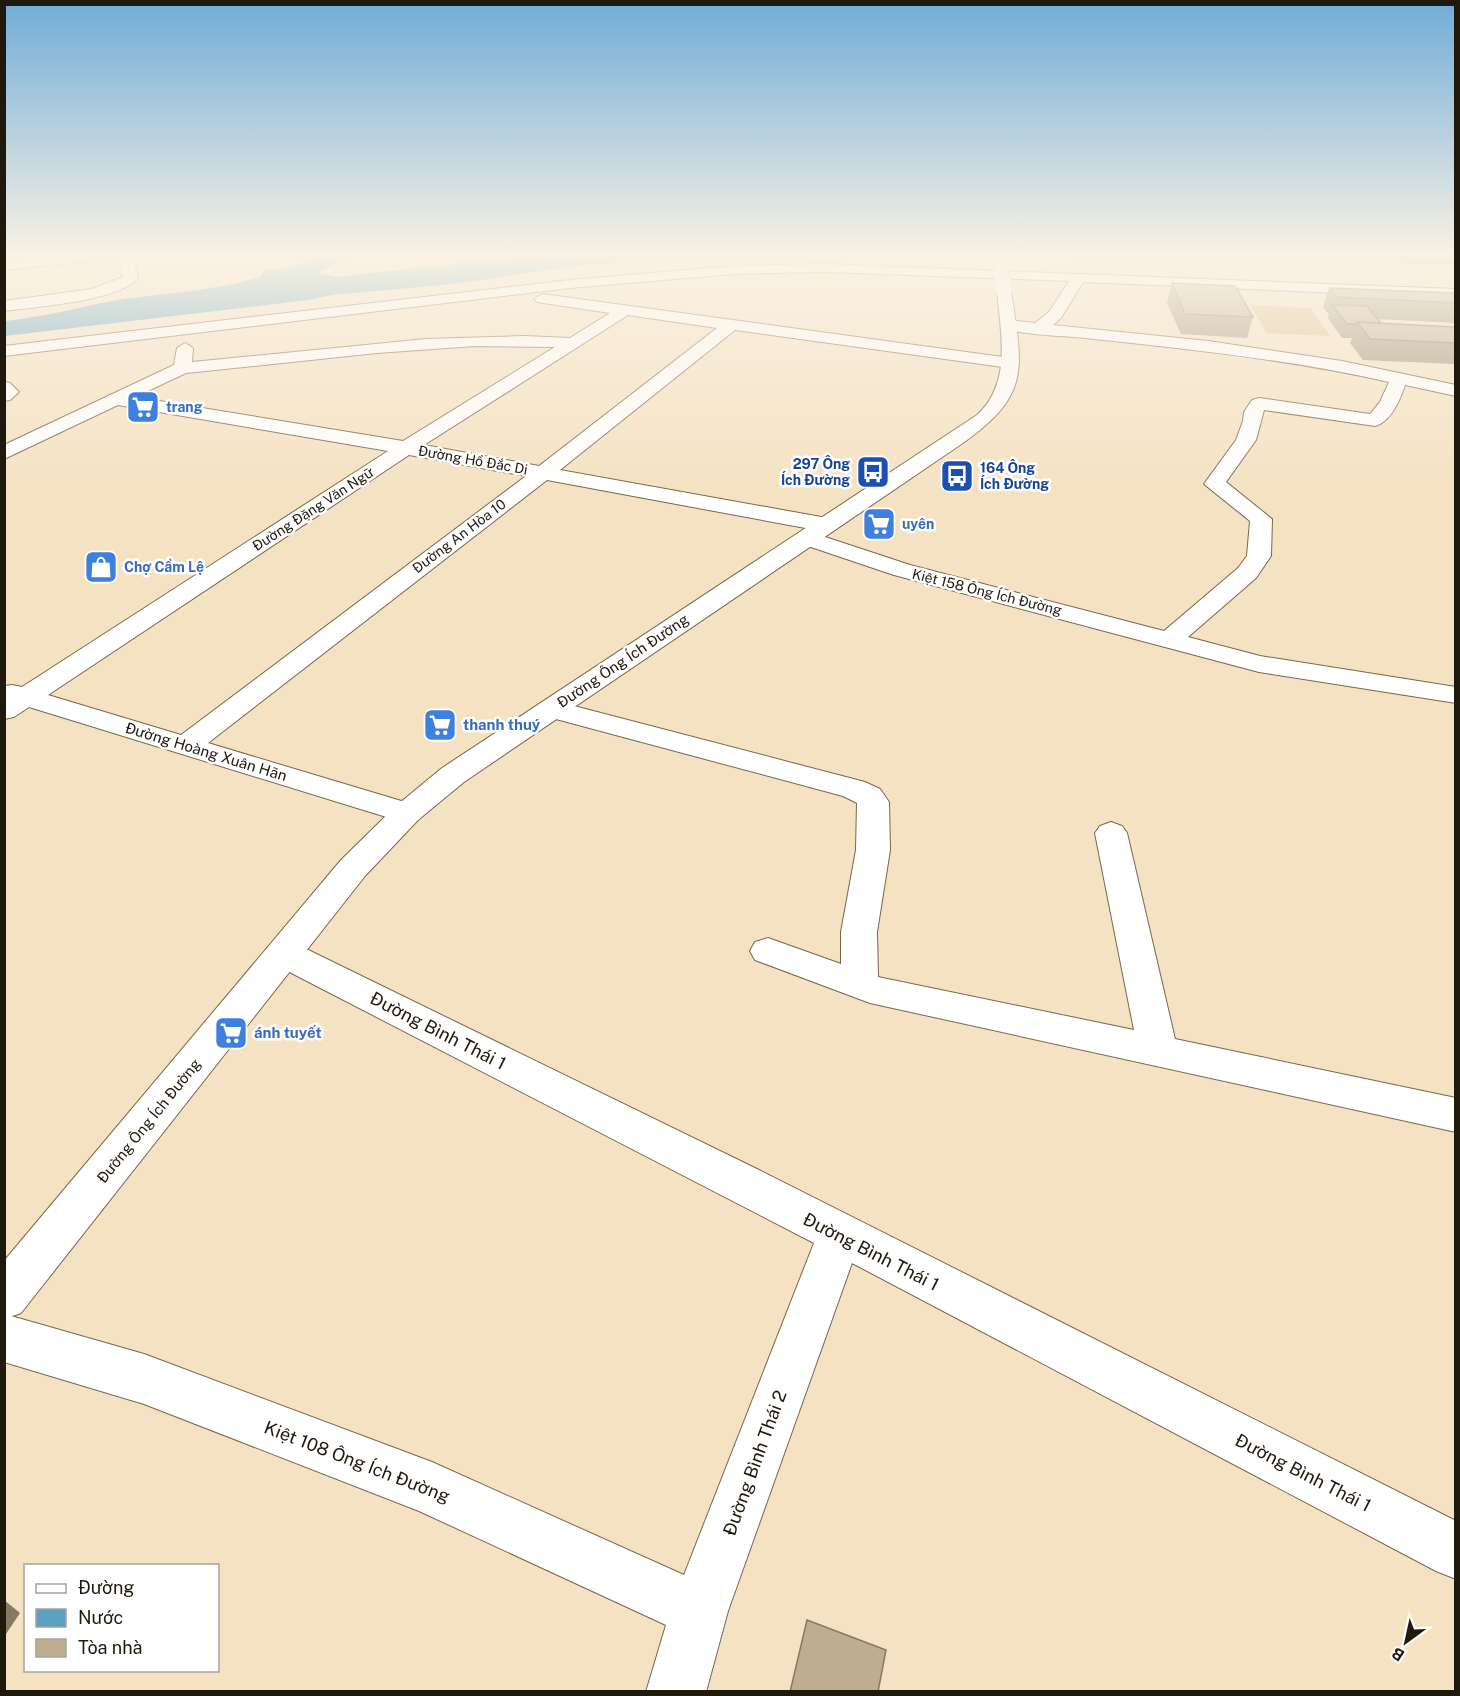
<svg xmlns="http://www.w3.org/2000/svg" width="1460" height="1696" viewBox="0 0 1460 1696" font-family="'Public Sans',sans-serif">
  <rect width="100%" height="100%" fill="#f5e2c3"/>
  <path fill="#dfc090" d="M 1250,305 L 1310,308 L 1330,336 L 1267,333 Z"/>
  <path fill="#5ca1c1" d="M 327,253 L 356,253 L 317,273 L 335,277 L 433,266 C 441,268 452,268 459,261 L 636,253 L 895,253 L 651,260 L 577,266 L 453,284 L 332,295 L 308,300 L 5,336 L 5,321 C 45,317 83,306 123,299 C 168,293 213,291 256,278 L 261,276 L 264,270 C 284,270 309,262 327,253 Z
    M 1071,253 L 1455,253 L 1456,265 L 1267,259 L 1079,262 Z"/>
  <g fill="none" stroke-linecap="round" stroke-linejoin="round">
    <g stroke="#78674c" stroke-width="2">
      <path id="minor" d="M 89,253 L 132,253 L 138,278 C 120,301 34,307 4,311 L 4,301 L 92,289 L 123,277 L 119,258 L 4,270 L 4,262 Z
        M 825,264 L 1456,289 L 1456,298 L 1083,282 L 1061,318 L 1053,325 L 1208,341 L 1342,361 L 1456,385 L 1456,396 L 1405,385 C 1400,400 1391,422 1375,426 L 1264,410 L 1256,440 L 1226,482 L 1272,519 L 1271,556 L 1256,578 L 1188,637 L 1260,656 L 1456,687 L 1456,703 L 1259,672 L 894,575 L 799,543 L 796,538 L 799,533 L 807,531 L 910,565 L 1164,631 L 1238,568 L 1247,556 L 1250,521 L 1204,484 L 1236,440 L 1243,421 L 1244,412 L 1252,400 L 1259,398 L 1370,414 L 1380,402 L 1389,382 C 1288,359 1186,349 1085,338 C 1069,336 1008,335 1000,325 L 1008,320 L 1035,323 L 1049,312 L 1069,281 L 825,272 L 733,274 L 570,288 L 4,356 L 4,346 L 570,280 L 733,266 Z
        M 542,294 L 1010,358 L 1016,359 L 1019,363 L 1016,367 L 1010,368 L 735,330 L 560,470 L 827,518 L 835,520 L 838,525 L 835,530 L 827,532 L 547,480 L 208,743 L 418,806 L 423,813 L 418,820 L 407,823 L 396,820 L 29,707 L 14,717 L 4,719 L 4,686 L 12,685 L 22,687 L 388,451 L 118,405 L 4,459 L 4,445 L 174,365 L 177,348 L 185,343 L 193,348 L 192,362 L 426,339 L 524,336 L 570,338 L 610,313 L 537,302 L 534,299 ZM 628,315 L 717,328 L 539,466 L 424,445 ZM 475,346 L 555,347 L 403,441 L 135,397 L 186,373 L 377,353 ZM 409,455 L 526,476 L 181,735 L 48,695 Z
        M 4,382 L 10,383 L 19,392 L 10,400 L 4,401 Z
        M 551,700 L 865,782 L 880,789 L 889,802 L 890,850 L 877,932 L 878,977 L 1134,1030 L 1095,833 L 1100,826 L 1111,822 L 1122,826 L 1127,833 L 1175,1039 L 1456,1098 L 1456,1132 L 870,1003 L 755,960 L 750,951 L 755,942 L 768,938 L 841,964 L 841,932 L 856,850 L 857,803 L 843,796 L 541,715 L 537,709 L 541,703 Z
        M 285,941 L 298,945 L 759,1170 L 1456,1521 L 1456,1579 L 1436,1571 L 852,1263 L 728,1611 L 706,1692 L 646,1692 L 666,1625 L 419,1511 L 144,1404 L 4,1362 L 4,1314 L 144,1354 L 432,1462 L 684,1575 L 814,1243 L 272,963 L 267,954 L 272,945 Z"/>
    </g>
    <g stroke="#78674c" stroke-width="2">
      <path id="major" d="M 1004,287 L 1011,291 C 1023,370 1031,396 960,445 L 464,782 L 418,820 L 365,876 L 21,1313 L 4,1319 L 4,1261 L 341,860 L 396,806 L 442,768 L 977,415 C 1012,383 1001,334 997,291 Z"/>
    </g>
    <use href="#minor" fill="#fff" fill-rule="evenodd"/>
    <use href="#major" fill="#fff" fill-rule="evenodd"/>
    <g stroke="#78674c" stroke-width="16" stroke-linecap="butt">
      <path id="major-bridge" d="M 999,253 L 1004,291"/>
    </g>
    <use href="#major-bridge" stroke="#fff" stroke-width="16"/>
  </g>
  <path fill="#a4957b" d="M 1172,283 L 1253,317 L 1247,338 L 1181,334 L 1167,303 Z
    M 1329,288 L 1455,293 L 1455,323 L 1377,319 L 1381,323 L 1455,327 L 1455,364 L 1363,360 L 1350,343 L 1352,338 L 1342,338 L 1328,318 L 1329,315 L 1323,307 Z"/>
  <path fill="#867964" d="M 4,1600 L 20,1613 L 4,1637 Z"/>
  <path fill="#bfad8f" stroke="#867964" stroke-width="1.5" d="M 1172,283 L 1235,286 L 1253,317 L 1185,314 Z
    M 1329,288 L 1455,293 L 1455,303 L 1337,297 Z
    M 1332,305 L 1367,306 L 1381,323 L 1357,322 L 1357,324 L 1347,324 Z
    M 1357,322 L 1455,327 L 1455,343 L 1370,339 Z
    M 807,1620 L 886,1650 L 878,1692 L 790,1692 Z"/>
  <linearGradient id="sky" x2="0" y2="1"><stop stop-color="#70acd8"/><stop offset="0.52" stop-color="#faf2e4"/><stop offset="1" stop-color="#faf2e4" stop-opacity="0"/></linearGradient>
  <rect width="1460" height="490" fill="url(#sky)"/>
  <defs>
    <g id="supermarket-square" transform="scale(1.725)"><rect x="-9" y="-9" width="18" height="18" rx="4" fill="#3f7fe0" stroke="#fff"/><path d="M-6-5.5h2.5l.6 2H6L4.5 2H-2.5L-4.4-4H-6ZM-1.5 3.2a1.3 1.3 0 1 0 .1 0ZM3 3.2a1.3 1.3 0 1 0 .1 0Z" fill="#fff"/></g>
    <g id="bus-square" transform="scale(1.725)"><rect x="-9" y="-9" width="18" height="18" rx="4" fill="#1a4fb4" stroke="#fff"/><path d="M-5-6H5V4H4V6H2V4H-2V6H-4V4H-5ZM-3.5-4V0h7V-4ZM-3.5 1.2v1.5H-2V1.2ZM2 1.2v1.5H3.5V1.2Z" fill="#fff"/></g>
    <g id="shop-square" transform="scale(1.725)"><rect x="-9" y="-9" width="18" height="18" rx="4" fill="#3f7fe0" stroke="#fff"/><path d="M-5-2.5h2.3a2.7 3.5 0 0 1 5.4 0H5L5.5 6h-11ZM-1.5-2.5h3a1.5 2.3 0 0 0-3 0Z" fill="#fff"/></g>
  </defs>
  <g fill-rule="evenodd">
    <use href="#supermarket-square" x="143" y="407"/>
    <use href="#bus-square" x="873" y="472"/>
    <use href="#bus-square" x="957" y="476"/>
    <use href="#supermarket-square" x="879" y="524"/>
    <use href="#shop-square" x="101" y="567"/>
    <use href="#supermarket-square" x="440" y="725"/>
    <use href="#supermarket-square" x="231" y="1033"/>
  </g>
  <g text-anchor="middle" stroke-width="5" stroke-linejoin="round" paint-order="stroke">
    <g font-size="14" font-weight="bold" fill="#366cbe" stroke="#fff" text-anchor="start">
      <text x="166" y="412">trang</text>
      <text x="902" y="529">uyên</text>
      <text x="124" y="572">Chợ Cẩm Lệ</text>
    </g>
    <g font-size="14" fill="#1f180d" stroke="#fff">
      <text transform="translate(473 460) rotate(10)" y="5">Đường Hồ Đắc Di</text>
      <text transform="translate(313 509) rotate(-33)" y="5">Đường Đặng Văn Ngữ</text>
      <text transform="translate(459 536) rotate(-37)" y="5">Đường An Hòa 10</text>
      <text transform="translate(987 592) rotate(14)" y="5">Kiệt 158 Ông Ích Đường</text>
    </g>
    <g font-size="14" font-weight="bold" fill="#164399" stroke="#fff" text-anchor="end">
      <text x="850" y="469">297 Ông<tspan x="850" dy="16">Ích Đường</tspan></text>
      <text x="980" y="473" text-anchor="start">164 Ông<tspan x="980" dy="16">Ích Đường</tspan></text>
    </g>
    <g font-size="15" fill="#1f180d" stroke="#fff">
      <text transform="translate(623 661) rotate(-34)" y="5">Đường Ông Ích Đường</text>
      <text transform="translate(206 752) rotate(17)" y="5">Đường Hoàng Xuân Hãn</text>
      <text transform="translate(149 1121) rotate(-51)" y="5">Đường Ông Ích Đường</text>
    </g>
    <g font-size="15" font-weight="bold" fill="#366cbe" stroke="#fff" text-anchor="start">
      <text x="463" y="730">thanh thuý</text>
      <text x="254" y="1038">ánh tuyết</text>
    </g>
    <g font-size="18" fill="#1f180d" stroke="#fff">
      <text transform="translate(438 1031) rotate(27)" y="6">Đường Bình Thái 1</text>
      <text transform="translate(871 1252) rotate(27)" y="6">Đường Bình Thái 1</text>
      <text transform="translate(357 1462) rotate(21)" y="6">Kiệt 108 Ông Ích Đường</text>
      <text transform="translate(755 1463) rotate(-70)" y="6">Đường Bình Thái 2</text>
      <text transform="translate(1303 1473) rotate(27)" y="6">Đường Bình Thái 1</text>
    </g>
  </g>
  <rect width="1460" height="1696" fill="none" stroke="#1f180d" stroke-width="12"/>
  <rect x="24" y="1564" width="195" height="108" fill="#ffffff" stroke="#a5a39e" stroke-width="1.5"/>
  <rect x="36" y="1584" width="30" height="9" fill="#ffffff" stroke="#a5a39e" stroke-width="1.5"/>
  <text x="78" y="1594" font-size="18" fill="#1f180d">Đường</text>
  <rect x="36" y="1609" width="30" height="18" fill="#5ca1c1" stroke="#a5a39e" stroke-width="1.5"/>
  <text x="78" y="1624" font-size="18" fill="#1f180d">Nước</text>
  <rect x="36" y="1639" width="30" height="18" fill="#bfad8f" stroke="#a5a39e" stroke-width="1.5"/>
  <text x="78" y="1654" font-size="18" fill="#1f180d">Tòa nhà</text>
  <g transform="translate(1406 1642) rotate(213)" stroke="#ffffff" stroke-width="4.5" paint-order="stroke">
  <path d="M0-4.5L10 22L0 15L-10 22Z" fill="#1f180d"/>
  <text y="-9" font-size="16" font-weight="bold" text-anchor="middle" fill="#1f180d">B</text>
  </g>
</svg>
